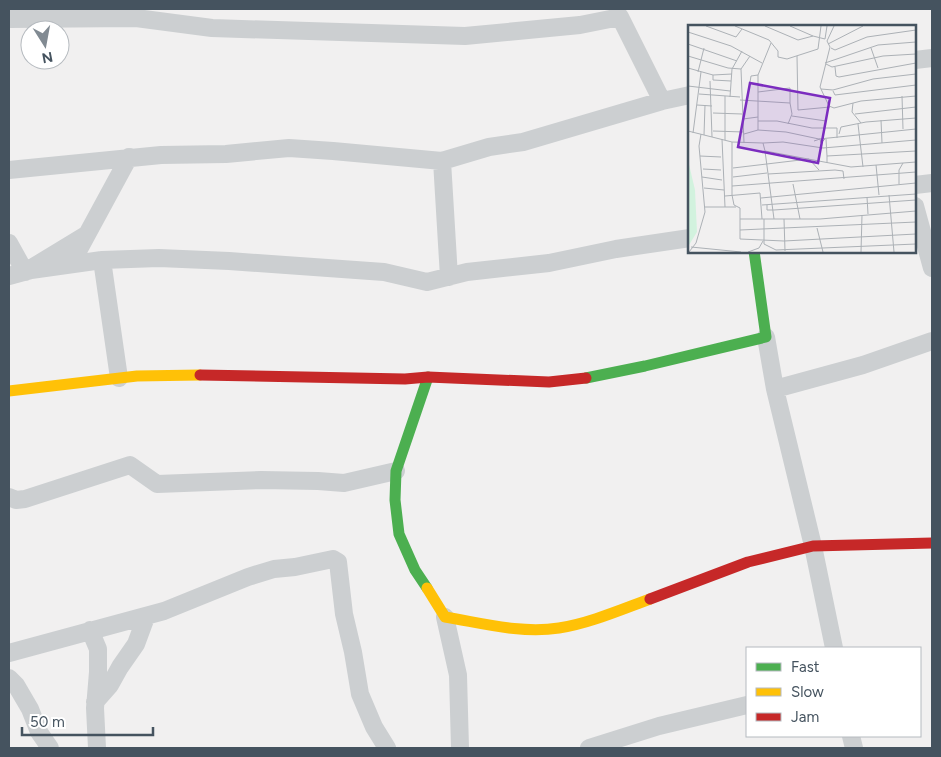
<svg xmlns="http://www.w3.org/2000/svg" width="941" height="757" viewBox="0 0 941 757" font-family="Figtree,sans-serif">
  <rect width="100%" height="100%" fill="#f1f0f0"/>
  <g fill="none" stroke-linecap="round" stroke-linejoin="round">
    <path stroke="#cccfd1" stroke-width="18" d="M 9,19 L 136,18 L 212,28 L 465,36 L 580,25 L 620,17 L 662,101 L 690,95
      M 915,60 L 932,58
      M 442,161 L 449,277
      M 9,170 L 161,155 L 226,154 L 289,148 L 333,151 L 442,161 L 489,147 L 523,142 L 662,101
      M 915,185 L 932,183
      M 915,206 L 932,268
      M 9,243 L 25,272 L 86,235
      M 102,260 L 119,378
      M 71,264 L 129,157
      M 9,276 L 31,270 L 102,260 L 159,258 L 229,261 L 384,272 L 427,282 L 467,272 L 549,263 L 616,249 L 690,238
      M 766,337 L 775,389 L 813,546 L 834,648
      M 775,389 L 863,365 L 932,341
      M 9,497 L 16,500 L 25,499 L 130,465 L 157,484 L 261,480 L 318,481 L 344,483 L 396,471
      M 445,617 L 458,675 L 460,748
      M 90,630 L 98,649 L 98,672 L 95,708 L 97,748
      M 9,653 L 164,611 L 248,577 L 274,569 L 295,567 L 333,559 L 338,562 L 344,614 L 353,652 L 360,694 L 374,727 L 387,748
      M 9,678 L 16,685 L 30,709 L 39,732 L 50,748
      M 95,702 L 110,685 L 120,667 L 136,644 L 146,617
      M 851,736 L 854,748
      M 589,748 L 659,726 L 747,705"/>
    <path stroke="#4caf50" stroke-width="11" d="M 586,378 L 645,366 L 766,337 L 754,251
      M 427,588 L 415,570 L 399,534 L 395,500 L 396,471 L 428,377"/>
    <path stroke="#ffc107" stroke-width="11" d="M 9,391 L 137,376 L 200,375
      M 427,588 L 445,617 C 482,623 521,634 559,628 C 590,623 620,610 650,599"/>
    <path stroke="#c62828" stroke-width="11" d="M 200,375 L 405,379 L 428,377 L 549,382 L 586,378
      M 650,599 L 748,562 L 813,546 L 932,543"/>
  </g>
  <g transform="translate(688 25)">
    <rect width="228" height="228" fill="#f1f0f0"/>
    <path d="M 0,135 L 7,165 L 9,207 L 1,220 Z" fill="#d2f2de"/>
    <path fill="none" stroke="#acb1b6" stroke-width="1" d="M 18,1 L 48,12 L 54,4M 47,1 L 81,15 L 90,26 L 90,32 L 99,34 L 130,24 L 133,1M 77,1 L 110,15 L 125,11 L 137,14 L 139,1M 102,1 L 125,11M 146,1 L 139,16 L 142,22 L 132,62 L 141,81 L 146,83 L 173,76 L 228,71M 0,7 L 43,21 L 74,38M 0,19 L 49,36M 140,19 L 175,1M 143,23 L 147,25 L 179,12 L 228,5M 183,23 L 190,43M 0,31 L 40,43 L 53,44M 109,31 L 110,85 L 142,82M 137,38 L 190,20 L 228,17M 138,39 L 144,42 L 195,31 L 228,29M 147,42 L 148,51 L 151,52 L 228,38M 0,43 L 25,50 L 44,49M 10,47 L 16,23M 25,50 L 25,55 L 43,56M 22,56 L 24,112M 0,61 L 42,66M 133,64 L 145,65 L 185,54 L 228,49M 145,66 L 147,70 L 228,60M 70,67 L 102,63 L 102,78M 11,69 L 52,72M 37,71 L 37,115M 214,71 L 215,104M 42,72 L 44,44 L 54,26M 52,75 L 102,78 L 104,89 L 100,99M 59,76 L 63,51 L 70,50M 165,78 L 164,87 L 173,98M 9,80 L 24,81M 25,88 L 54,89M 167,89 L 228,82M 104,91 L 138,96M 55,94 L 70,92M 193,95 L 194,118M 70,96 L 70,50 L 83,18M 170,99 L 175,142M 70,105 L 70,96 L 89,96 L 124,103 L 149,103 L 149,113M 0,106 L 44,117 L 75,118 L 77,126 L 163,142 L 228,137M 25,106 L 56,107M 5,108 L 13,47M 56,109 L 70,105 L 98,107 L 131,114 L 228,104M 151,109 L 153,102 L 178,97 L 228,93M 16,110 L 17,80M 34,114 L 37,182M 138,114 L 139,131M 126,116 L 132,114 L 133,118 L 137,114M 44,117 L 44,170 L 46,180 L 52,183 L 52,214 L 96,216 L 228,209M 56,118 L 53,44 L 62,31M 75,118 L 95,117 L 135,123 L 228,115M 77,126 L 86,194M 12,131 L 33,132M 139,138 L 139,131 L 228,126M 188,140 L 191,170M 45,143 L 121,134 L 131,145M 15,144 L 33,145M 80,149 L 147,145 L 155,146 L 156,154M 14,152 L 34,155M 45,152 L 79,148M 105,159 L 112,194M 211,159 L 211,145 L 215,138M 44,161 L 228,147M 16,163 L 36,165M 201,170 L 206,227M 37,171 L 72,168 L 74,194M 179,172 L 180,189M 73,173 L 228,158M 74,180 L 228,169M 79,180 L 79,185 L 86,185 L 228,175M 17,182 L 48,182M 52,194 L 132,194 L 228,186M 76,194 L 76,219 L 88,225 L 228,219M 96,194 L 97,226M 129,203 L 135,227M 52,205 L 228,197M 3,222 L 53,227M 1,227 L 8,218 L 17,187 L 11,121 L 13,109M 60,227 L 71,223 L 75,216M 173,227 L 174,190"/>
    <path fill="#7b2cbf" fill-opacity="0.15" stroke="#7b2cbf" stroke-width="2.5" d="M 62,58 L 142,73 L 130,138 L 50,122 Z"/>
    <rect width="228" height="228" fill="none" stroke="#45535f" stroke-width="2.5"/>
  </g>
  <rect width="941" height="757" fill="none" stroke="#45535f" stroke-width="20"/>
  <rect x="746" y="647" width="175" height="90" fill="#ffffff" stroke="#b5babf"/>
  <rect x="756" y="663" width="25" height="8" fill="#4caf50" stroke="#b5babf"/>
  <text x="791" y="672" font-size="15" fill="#45535f">Fast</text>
  <rect x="756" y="688" width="25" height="8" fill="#ffc107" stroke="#b5babf"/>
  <text x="791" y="697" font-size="15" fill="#45535f">Slow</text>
  <rect x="756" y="713" width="25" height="8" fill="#c62828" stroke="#b5babf"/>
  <text x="791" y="722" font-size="15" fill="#45535f">Jam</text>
  <g transform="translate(45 45) rotate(169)"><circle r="24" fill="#ffffff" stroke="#b5babf"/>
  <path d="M0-4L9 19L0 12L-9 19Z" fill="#818a92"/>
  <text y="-8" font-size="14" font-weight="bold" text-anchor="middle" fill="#45535f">N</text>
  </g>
  <path d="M22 727v8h131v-8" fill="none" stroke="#45535f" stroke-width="2.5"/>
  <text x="30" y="727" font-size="15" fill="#45535f" stroke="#ffffff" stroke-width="4" paint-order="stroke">50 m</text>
</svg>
